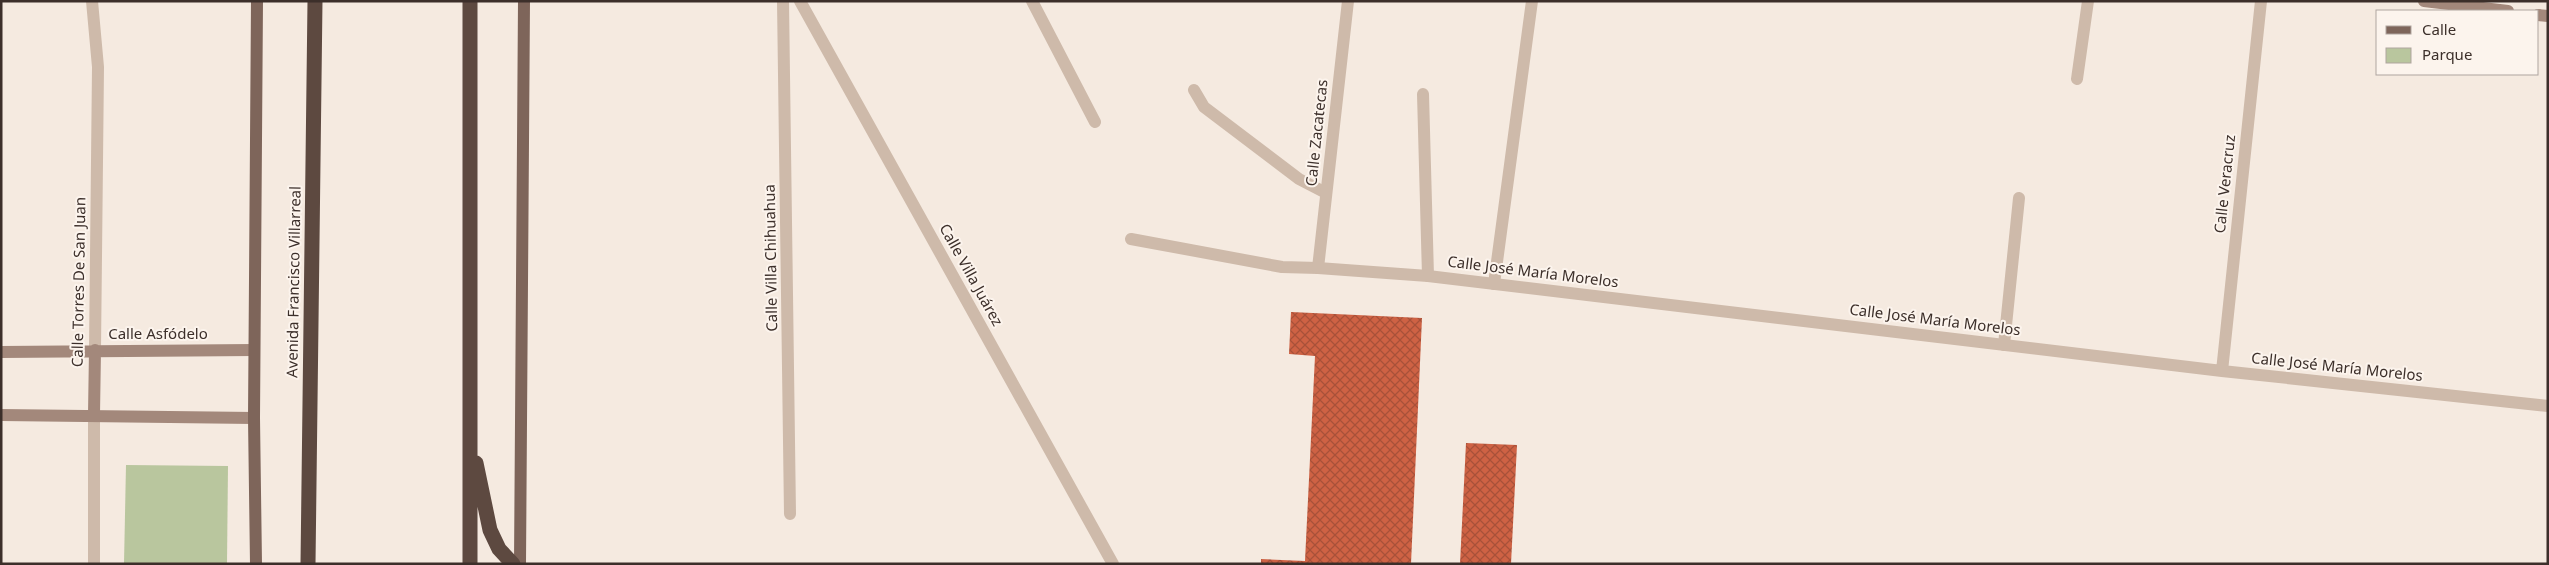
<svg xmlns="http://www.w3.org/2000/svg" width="2549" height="565" viewBox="0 0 2549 565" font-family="'Noto Sans',sans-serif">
  <defs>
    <pattern id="building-cross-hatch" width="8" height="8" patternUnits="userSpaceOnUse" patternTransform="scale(1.25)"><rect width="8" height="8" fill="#ce6244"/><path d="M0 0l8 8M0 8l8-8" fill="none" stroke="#a85139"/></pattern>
  </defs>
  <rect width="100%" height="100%" fill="#f5eae0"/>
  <path fill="#b9c69e" d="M 126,465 L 228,466 L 227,564 L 124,564 Z"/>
  <path fill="url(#building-cross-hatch)" d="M 1291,312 L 1422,318 L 1411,564 L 1261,564 L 1261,559 L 1305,561 L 1315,356 L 1289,354 Z
    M 1466,443 L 1517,445 L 1511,564 L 1460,564 Z"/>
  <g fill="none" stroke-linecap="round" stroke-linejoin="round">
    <path stroke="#cebaaa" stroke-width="12" d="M 1032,1 L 1095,122
      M 2077,79 L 2088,1
      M 1194,90 L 1204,107 L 1299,179 L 1326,193
      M 1423,94 L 1428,276
      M 1131,239 L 1282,267 L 1318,268
      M 1494,284 L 1532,1
      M 2004,345 L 2019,198"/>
    <path stroke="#cebaaa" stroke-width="12" d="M 92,1 L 98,67 L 95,350
      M 783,1 L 790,514
      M 800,1 L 1113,564
      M 1348,1 L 1318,268 L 1428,276 L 2222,371 L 2548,406
      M 2222,371 L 2261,1
      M 94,564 L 94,414"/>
    <path stroke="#a3887b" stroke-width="12" d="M 2424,1 L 2508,11
      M 2538,15 L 2548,16
      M 1,352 L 254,350
      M 94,414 L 95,350
      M 1,415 L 254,418"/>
    <path stroke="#7e655a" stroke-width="12" d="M 256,564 L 254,418 L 257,1
      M 520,564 L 524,1"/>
    <path stroke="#5d4940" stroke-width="15" d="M 470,1 L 470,564
      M 476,463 L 490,530 L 499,549 L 513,564
      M 308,564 L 315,1"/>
  </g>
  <g text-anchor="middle" stroke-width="4" stroke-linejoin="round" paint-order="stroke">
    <g font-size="15" fill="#3c2f2a" stroke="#fcf4ed">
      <text transform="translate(1317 133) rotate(-84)" y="5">Calle Zacatecas</text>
      <text transform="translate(2225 184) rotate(-84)" y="5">Calle Veracruz</text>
      <text transform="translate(771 258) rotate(-91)" y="5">Calle Villa Chihuahua</text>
      <text transform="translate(1533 272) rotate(7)" y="5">Calle José María Morelos</text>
      <text transform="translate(971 275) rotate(61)" y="5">Calle Villa Juárez</text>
      <text transform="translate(79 282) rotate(-89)" y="5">Calle Torres De San Juan</text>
      <text transform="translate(294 282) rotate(-89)" y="5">Avenida Francisco Villarreal</text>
      <text transform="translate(1935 320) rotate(7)" y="5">Calle José María Morelos</text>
      <text x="158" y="339">Calle Asfódelo</text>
      <text transform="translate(2337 367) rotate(6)" y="5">Calle José María Morelos</text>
    </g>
  </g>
  <rect width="2549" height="565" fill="none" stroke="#3c2f2a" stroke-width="5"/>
  <rect x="2376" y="10" width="162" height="65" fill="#fcf4ed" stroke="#afa59f"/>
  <rect x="2386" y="26" width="25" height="8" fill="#7e655a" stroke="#afa59f"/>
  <text x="2422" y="35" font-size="15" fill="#3c2f2a">Calle</text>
  <rect x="2386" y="48" width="25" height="15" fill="#b9c69e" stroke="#afa59f"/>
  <text x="2422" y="60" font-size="15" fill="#3c2f2a">Parque</text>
</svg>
